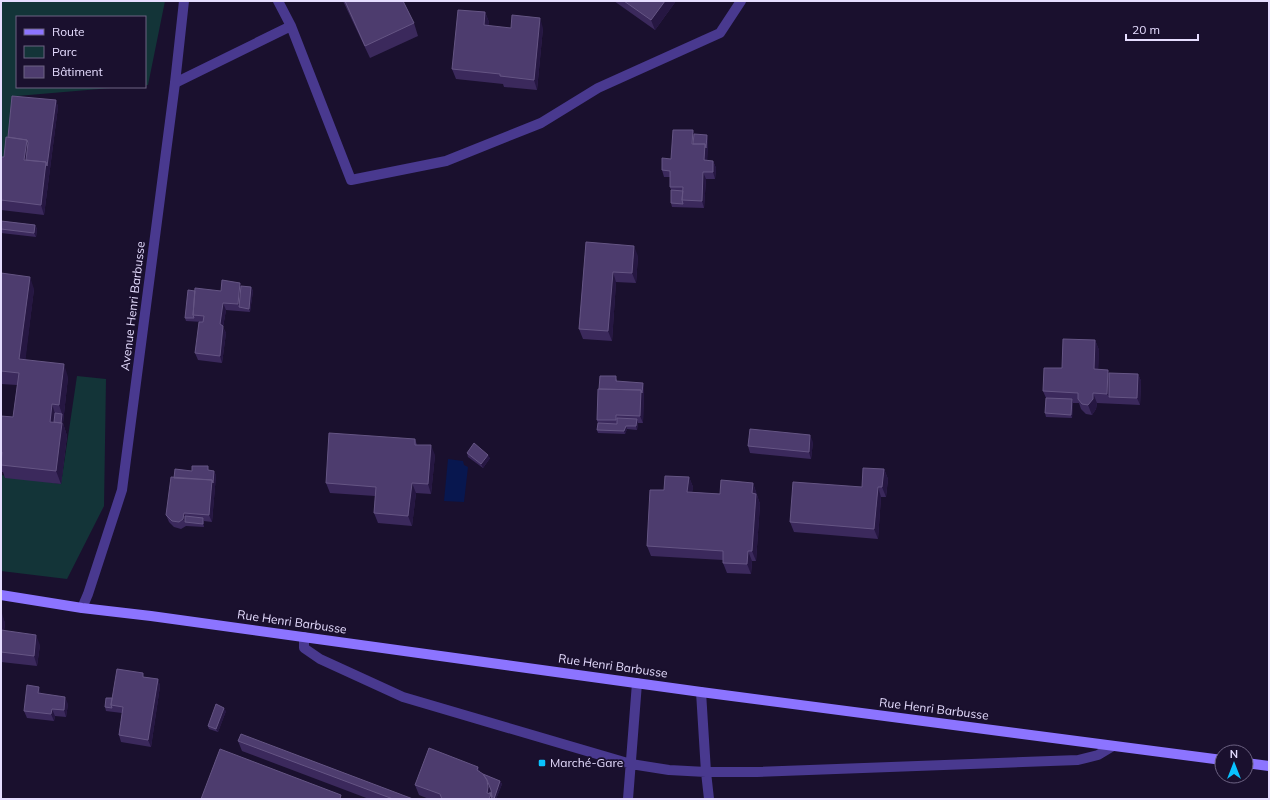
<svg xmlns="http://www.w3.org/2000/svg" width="1270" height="800" viewBox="0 0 1270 800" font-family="Mulish,sans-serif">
  <rect width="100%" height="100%" fill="#1a102e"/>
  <path fill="#133438" d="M 1,1 L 165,1 L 148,85 L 145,85 L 145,17 L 17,17 L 17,87 L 123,87 L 17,96 L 8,160 L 1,159 Z
    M 77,376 L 106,379 L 104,506 L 67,579 L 1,571 L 1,475 L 61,484 Z"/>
  <path fill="#08174f" d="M 448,459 L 463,461 L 464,465 L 468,467 L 464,502 L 444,501 Z"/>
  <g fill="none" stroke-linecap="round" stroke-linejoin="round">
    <path stroke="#49398f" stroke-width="10" d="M 278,1 L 291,26 L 351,180 L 446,161 L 541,123 L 598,88 L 720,33 L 741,1
      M 175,83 L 291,26"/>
    <path stroke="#49398f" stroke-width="10" d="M 82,608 L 88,594 L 122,490 L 175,83 L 184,1
      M 304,637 L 304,648 L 320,659 L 403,697 L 631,764 L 669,770 L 706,772 L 757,772 L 1078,760 L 1098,755 L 1113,746
      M 701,692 L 706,772 L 709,799
      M 628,799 L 637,683"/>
    <path stroke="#8c74ff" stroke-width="10" d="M 1,595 L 82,608 L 151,616 L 701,692 L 1222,760
      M 1246,763 L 1269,766"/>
  </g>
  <path fill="#3b295c" d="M 343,1 L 403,1 L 414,23 L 418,36 L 370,58 Z
    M 614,1 L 676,1 L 655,30 Z
    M 485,12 L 489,22 L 488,26 L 511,28 L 543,28 L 537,90 L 504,87 L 503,84 L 456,79 L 452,69 Z
    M 56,100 L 58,107 L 44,215 L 1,210 L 1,157 L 4,157 L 8,137 Z
    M 693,130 L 694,134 L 708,139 L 707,161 L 713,161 L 716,168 L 715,179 L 706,179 L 704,208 L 672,207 L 671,203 L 671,190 L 670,187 L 670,177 L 664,177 L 662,170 L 671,159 Z
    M 1,221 L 35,225 L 37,229 L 36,237 L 1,233 Z
    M 586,242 L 638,256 L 636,283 L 616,282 L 612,341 L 583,339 L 579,329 Z
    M 1,273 L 34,289 L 25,360 L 68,377 L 63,423 L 67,436 L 61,484 L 5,478 L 3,472 L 1,472 L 1,416 L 13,417 L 17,385 L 1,384 Z
    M 241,286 L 251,287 L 253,291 L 250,312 L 226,310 L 223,327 L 226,333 L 222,363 L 198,360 L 195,353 L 203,322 L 186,321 L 185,318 L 195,291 L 221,291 Z
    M 1095,340 L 1099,350 L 1098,369 L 1109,373 L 1138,374 L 1141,381 L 1140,405 L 1097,403 L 1096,409 L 1092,415 L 1086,414 L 1081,409 L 1079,403 L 1073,403 L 1072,418 L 1046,417 L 1045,413 L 1046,398 L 1043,391 L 1062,368 Z
    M 617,379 L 617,381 L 644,386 L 643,423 L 638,423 L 637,430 L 627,429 L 625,434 L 598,433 L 597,430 L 598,424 L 597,420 L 599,389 Z
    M 415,439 L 417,445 L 435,455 L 431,494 L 416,493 L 412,526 L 378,523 L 374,513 L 375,496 L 330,493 L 326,483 Z
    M 813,442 L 811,459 L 750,453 L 748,446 Z
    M 467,453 L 490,458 L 483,468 L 468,457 Z
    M 884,469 L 888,479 L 886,497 L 881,497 L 878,539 L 794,532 L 790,522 L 862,487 Z
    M 210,470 L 216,475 L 212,522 L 204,521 L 204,527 L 186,526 L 181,529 L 174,527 L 169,522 L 166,515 L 174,478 L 192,471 Z
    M 689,477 L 693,487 L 692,492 L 720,494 L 753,483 L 760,504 L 756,561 L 752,561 L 751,574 L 727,573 L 723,563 L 723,560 L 651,556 L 647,546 L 664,490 Z
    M 1,613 L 5,623 L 4,631 L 40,645 L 37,666 L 1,662 Z
    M 144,677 L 158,679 L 160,686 L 151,747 L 121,742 L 119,735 L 122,713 L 106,711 L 105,707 L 112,698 Z
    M 41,694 L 68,704 L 66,717 L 55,716 L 54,721 L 27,718 L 24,711 Z
    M 226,711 L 218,732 L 209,729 L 208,726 Z
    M 238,741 L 413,799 L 369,799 L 242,751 Z
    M 478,767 L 480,772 L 483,774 L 500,781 L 502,784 L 496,799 L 429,799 L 419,795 L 415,785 Z"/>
  <path fill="#261742" d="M 665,1 L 676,1 L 655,30 L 651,20 Z
    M 485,12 L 489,22 L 487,35 L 484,25 Z
    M 540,18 L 543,28 L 537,90 L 534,80 Z
    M 56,100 L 58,107 L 44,215 L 41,205 L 46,162 Z
    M 693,130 L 695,137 L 695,147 L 692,144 Z
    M 707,135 L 708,139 L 707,167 L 704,160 L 705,144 Z
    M 27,140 L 31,150 L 29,164 L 24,160 Z
    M 713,161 L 716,168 L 715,179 L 713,172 Z
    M 703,172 L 706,179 L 704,208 L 702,201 Z
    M 35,225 L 37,229 L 36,237 L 34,233 Z
    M 634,246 L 638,256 L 636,283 L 632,273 Z
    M 613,272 L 616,282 L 612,341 L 608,331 Z
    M 30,277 L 34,289 L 24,372 L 19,359 Z
    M 240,283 L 242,290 L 239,307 L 238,304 Z
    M 251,287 L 253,291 L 250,312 L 249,309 Z
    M 223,303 L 226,310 L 223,327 L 226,333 L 222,363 L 220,356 L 220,324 Z
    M 1095,340 L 1099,350 L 1098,379 L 1094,369 Z
    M 64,364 L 68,377 L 63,423 L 67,436 L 61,484 L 56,471 L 62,414 L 59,405 Z
    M 1108,370 L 1112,380 L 1109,397 L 1107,394 Z
    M 1138,374 L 1141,381 L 1140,405 L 1137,398 Z
    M 643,383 L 644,386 L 643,423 L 640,416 L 641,390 Z
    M 1093,393 L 1097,403 L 1096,409 L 1092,415 L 1088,405 Z
    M 1072,399 L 1073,403 L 1072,418 L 1071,415 Z
    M 52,404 L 56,417 L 55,431 L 50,422 Z
    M 637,419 L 638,423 L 637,430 L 636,426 Z
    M 626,426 L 627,429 L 625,434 L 624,431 Z
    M 810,435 L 813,442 L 811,459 L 809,452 Z
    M 431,445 L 435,455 L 431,494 L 428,484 Z
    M 488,455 L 490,458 L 483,468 L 481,464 Z
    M 884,469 L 888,479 L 886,497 L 882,487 Z
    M 214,471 L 216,475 L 212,522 L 209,515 L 212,480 Z
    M 689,477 L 693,487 L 691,502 L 687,492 Z
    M 412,483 L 416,493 L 412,526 L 408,516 Z
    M 753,483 L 760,504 L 756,561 L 752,551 L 752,493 Z
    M 878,487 L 881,497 L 878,539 L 874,529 Z
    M 184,513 L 187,520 L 185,522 L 183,519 Z
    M 203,518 L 204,521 L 204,527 L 203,524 Z
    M 748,551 L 752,561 L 751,574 L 747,564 Z
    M 2,613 L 5,623 L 3,640 L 1,634 Z
    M 36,635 L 40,645 L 37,666 L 34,656 Z
    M 158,679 L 160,686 L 151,747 L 148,740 Z
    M 39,687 L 41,694 L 40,700 L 38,693 Z
    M 65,697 L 68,704 L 66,717 L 64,710 Z
    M 224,708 L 226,711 L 218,732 L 216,729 Z
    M 52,709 L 55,716 L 54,721 L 51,714 Z
    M 478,767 L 482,777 L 477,770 Z
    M 487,780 L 491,790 L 492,799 L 489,799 L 487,793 Z
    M 500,781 L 502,784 L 496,799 L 494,799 Z"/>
  <path fill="#4d3c6e" stroke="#655584" d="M 345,1 L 403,1 L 414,23 L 365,46 Z
    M 624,1 L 665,1 L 651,20 Z
    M 458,10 L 485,12 L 484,25 L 511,28 L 512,15 L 540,18 L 534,80 L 500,76 L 500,74 L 452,69 Z
    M 12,96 L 56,100 L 47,166 L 46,162 L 26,160 L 28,143 L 27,140 L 8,137 Z
    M 673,130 L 693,130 L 692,144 L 705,144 L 704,160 L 713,161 L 713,172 L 703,172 L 702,201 L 682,200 L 683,187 L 670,187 L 670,171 L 662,170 L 662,158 L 671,159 Z
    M 694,134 L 707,135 L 706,148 L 705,144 L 693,144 Z
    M 6,137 L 27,140 L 24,160 L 46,162 L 41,205 L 1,200 L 1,157 L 4,157 Z
    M 671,190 L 683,191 L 682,200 L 683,204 L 671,203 Z
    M 1,221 L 35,225 L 34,233 L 1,229 Z
    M 586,242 L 634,246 L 632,273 L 613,272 L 608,331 L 579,329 Z
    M 1,273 L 30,277 L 19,359 L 64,364 L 59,405 L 52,404 L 50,422 L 62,423 L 56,471 L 1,465 L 2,452 L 1,452 L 1,416 L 13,417 L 19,373 L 1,371 Z
    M 222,280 L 240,283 L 238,304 L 223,303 L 220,324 L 223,326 L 220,356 L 195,353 L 199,322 L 203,322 L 204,316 L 193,315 L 195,288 L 221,291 Z
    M 241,286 L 251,287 L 249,309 L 239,307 Z
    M 188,290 L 195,291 L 193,315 L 194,318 L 185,318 Z
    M 1063,339 L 1095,340 L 1094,369 L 1108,370 L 1107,394 L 1093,393 L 1093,399 L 1088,405 L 1082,404 L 1078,399 L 1078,393 L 1043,391 L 1044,368 L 1062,368 Z
    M 1109,373 L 1138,374 L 1137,398 L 1109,397 Z
    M 600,376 L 616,376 L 616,381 L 643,383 L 642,393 L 641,390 L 599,389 Z
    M 598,389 L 641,390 L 640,416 L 616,415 L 616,420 L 597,420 Z
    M 1046,398 L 1072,399 L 1071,415 L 1045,413 Z
    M 55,413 L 62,414 L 61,423 L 54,422 Z
    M 617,418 L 637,419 L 636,426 L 626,426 L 624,431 L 597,430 L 598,423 L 617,424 Z
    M 750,429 L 810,435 L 809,452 L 748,446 Z
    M 329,433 L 415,439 L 415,445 L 431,445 L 428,484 L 412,483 L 408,516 L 374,513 L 376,487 L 326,483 Z
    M 474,443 L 488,455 L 481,464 L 467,453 Z
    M 192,466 L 208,466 L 208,470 L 214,471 L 213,483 L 212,480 L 174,478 L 175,469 L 192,471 Z
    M 863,468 L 884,469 L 882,487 L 878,487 L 874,529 L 790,522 L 793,482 L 862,487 Z
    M 665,476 L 689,477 L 687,492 L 720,494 L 721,480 L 753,483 L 752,493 L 756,494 L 752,551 L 748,551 L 747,564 L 723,563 L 723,551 L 647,546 L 650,490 L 664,490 Z
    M 171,477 L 212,480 L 209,515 L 184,513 L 183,519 L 179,522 L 172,521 L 166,515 Z
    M 185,516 L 203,518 L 203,524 L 185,522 Z
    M 1,630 L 36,635 L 34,656 L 1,652 Z
    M 117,669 L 143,673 L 143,677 L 158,679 L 148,740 L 119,735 L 123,707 L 111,705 Z
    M 27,685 L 39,687 L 38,693 L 65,697 L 64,710 L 52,709 L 51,714 L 24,711 Z
    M 106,698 L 112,698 L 111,705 L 112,708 L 105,707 Z
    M 216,704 L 224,708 L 216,729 L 208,726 Z
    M 241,734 L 413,799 L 393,799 L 238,741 Z
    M 429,748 L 478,767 L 477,770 L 483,774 L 487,780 L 488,787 L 487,793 L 491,794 L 489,799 L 442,799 L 440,794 L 415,785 Z
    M 220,749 L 341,795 L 340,799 L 201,799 Z
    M 483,774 L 500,781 L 494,799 L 492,799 L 490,794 L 490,792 L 492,797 L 491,790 L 487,780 Z"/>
  <rect fill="#09c2ff" stroke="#1a102e" stroke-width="1.5" x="538" y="759" width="8" height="8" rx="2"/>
  <g text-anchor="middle" stroke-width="3.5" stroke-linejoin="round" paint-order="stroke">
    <g font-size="12" fill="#e6ddff" stroke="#1a102e">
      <text transform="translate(133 306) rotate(-83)" y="4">Avenue Henri Barbusse</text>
      <text transform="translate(292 622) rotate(8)" y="4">Rue Henri Barbusse</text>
      <text transform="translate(613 666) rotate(8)" y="4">Rue Henri Barbusse</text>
      <text transform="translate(934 709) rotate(7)" y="4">Rue Henri Barbusse</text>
    </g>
    <g font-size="12" fill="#e6ddff" stroke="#1a102e" text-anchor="start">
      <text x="550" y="767">Marché-Gare</text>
    </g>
  </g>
  <rect width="1270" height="800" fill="none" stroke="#e6ddff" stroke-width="4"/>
  <rect x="16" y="16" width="130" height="72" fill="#1a102e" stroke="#6c6282"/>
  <rect x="24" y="29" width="20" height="6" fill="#8c74ff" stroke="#6c6282"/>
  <text x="52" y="36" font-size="12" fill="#e6ddff">Route</text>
  <rect x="24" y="46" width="20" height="12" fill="#133438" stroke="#6c6282"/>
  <text x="52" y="56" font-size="12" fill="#e6ddff">Parc</text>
  <rect x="24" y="66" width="20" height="12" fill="#4d3c6e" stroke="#6c6282"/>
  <text x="52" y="76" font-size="12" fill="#e6ddff">Bâtiment</text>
  <g transform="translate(1234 764)"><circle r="19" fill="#1a102e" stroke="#6c6282"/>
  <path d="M0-3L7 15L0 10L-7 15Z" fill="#09c2ff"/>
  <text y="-6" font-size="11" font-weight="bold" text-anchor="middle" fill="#e6ddff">N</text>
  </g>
  <path d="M1126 34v6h72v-6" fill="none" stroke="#e6ddff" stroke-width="2"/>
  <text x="1132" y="34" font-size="12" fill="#e6ddff" stroke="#1a102e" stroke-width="3" paint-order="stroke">20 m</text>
</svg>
